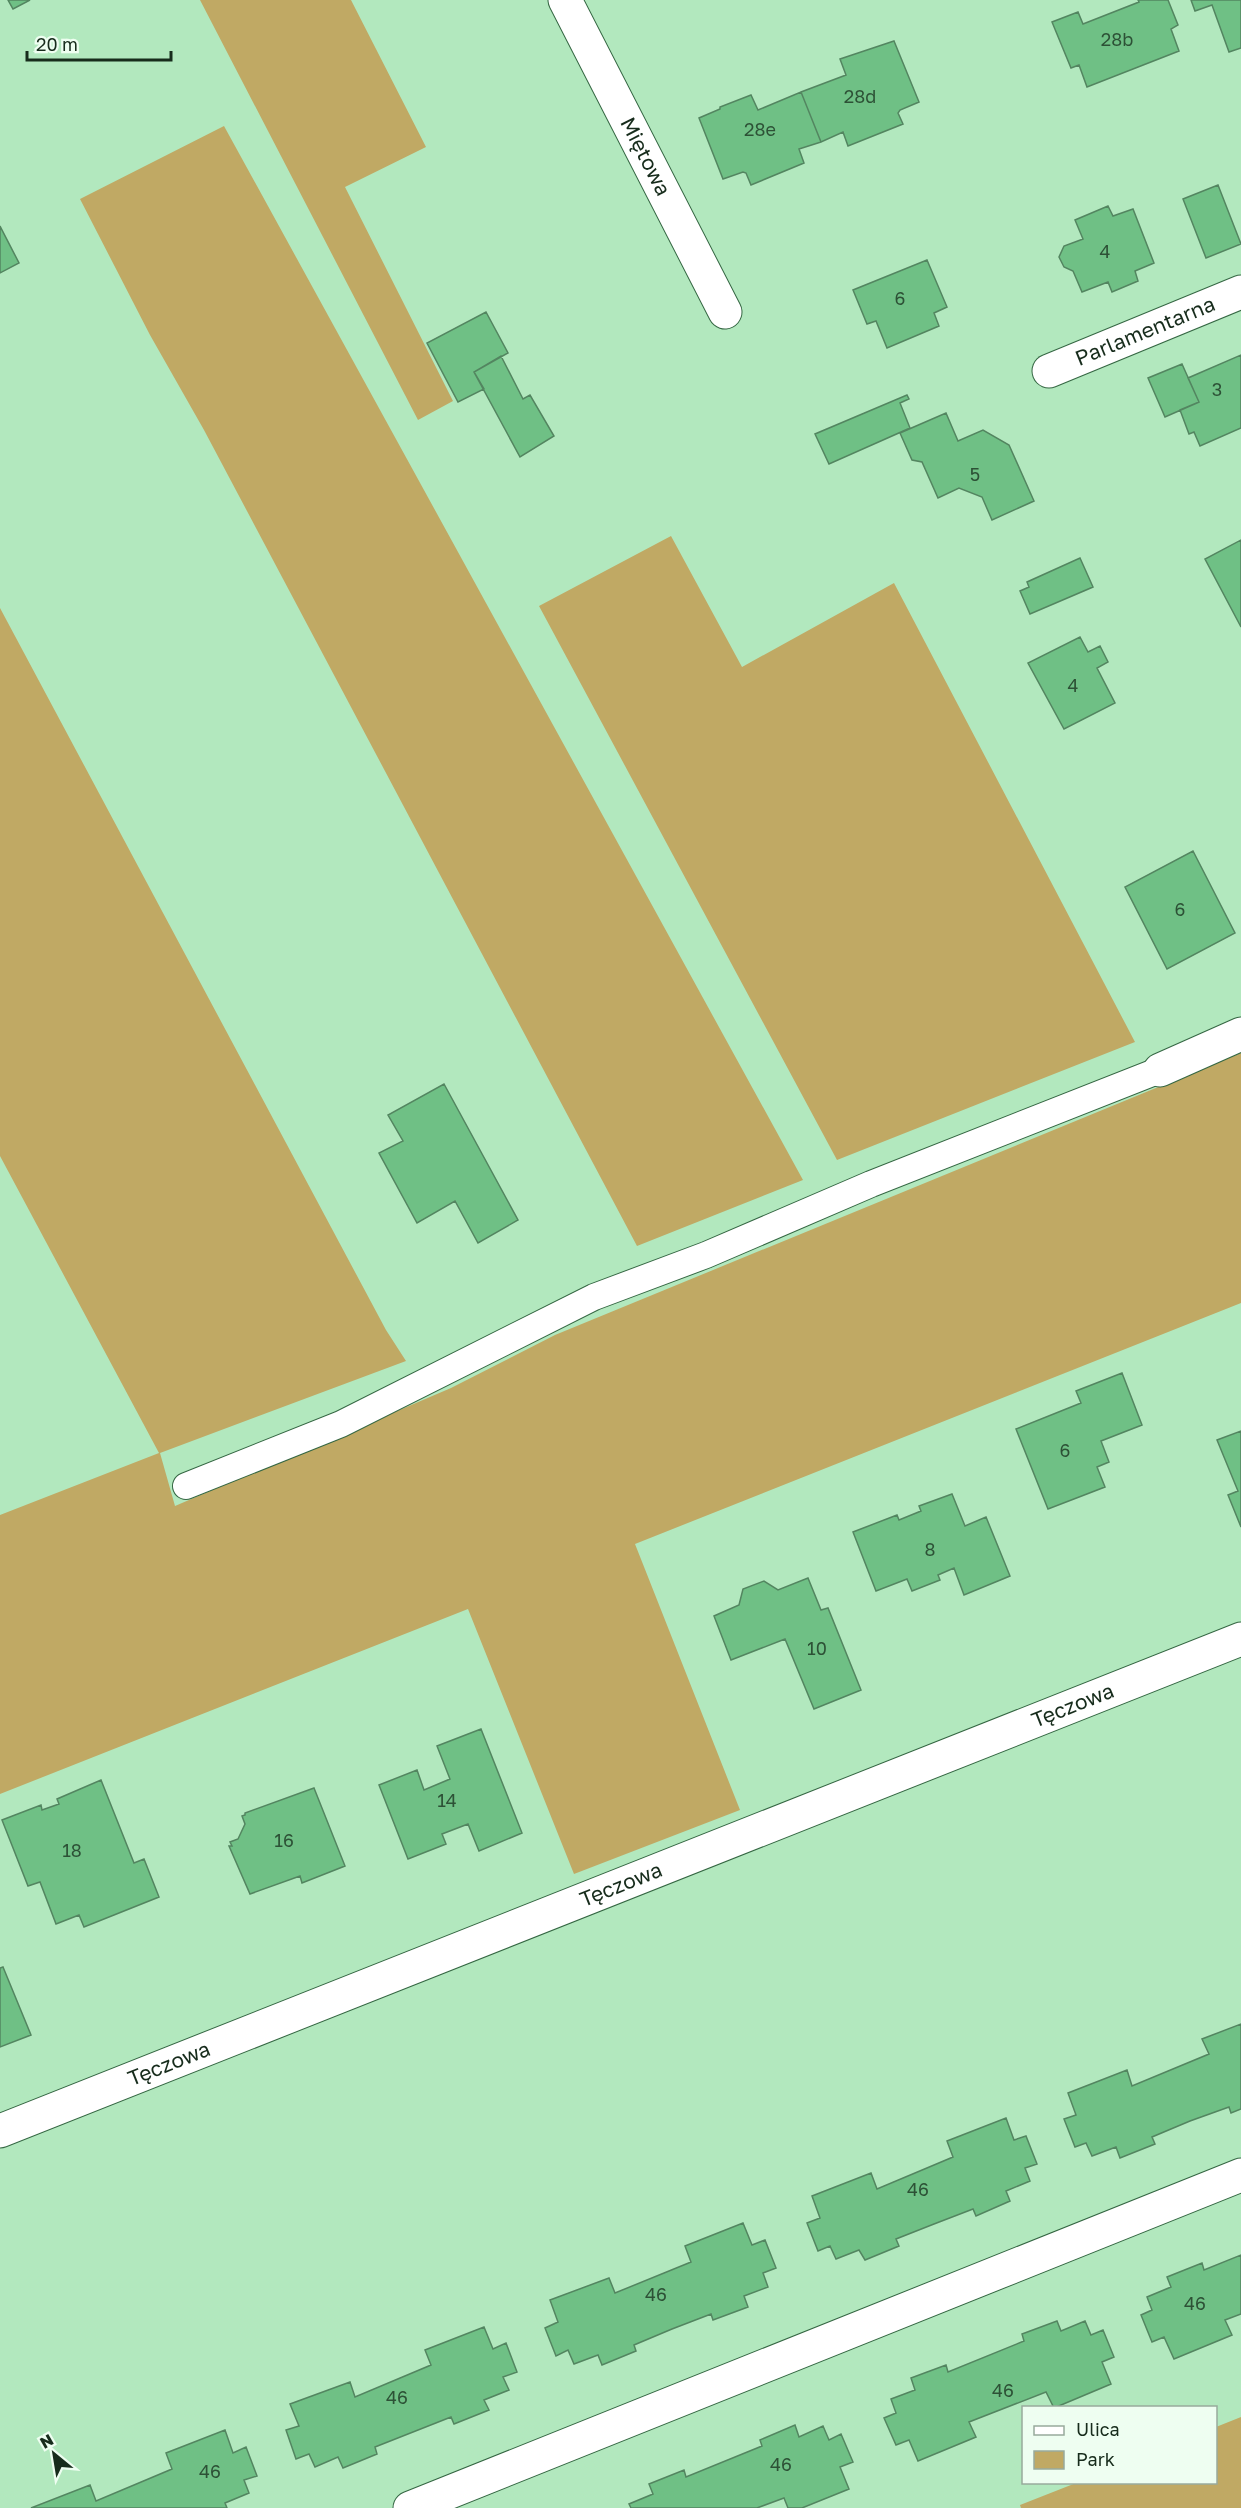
<svg xmlns="http://www.w3.org/2000/svg" width="1241" height="2508" viewBox="0 0 1241 2508" font-family="'Golos Text',sans-serif">
  <rect width="100%" height="100%" fill="#b2e8be"/>
  <path fill="#c0a964" d="M 200,0 L 351,0 L 426,147 L 345,187 L 453,401 L 418,420 Z
    M 224,126 L 803,1180 L 637,1246 L 204,430 L 150,335 L 80,199 Z
    M 671,536 L 742,667 L 894,583 L 1135,1042 L 837,1160 L 539,606 Z
    M 0,608 L 386,1330 L 406,1361 L 160,1453 L 175,1506 L 451,1388 L 555,1335 L 1241,1053 L 1241,1303 L 635,1544 L 740,1810 L 574,1874 L 468,1609 L 0,1794 L 0,1515 L 159,1453 L 0,1156 Z
    M 1241,2417 L 1241,2508 L 1021,2508 L 1020,2505 L 1076,2483 L 1216,2482 L 1216,2427 Z"/>
  <path fill="#6fc085" stroke="#538560" stroke-width="1.5" d="M 8,0 L 30,0 L 13,9 Z
    M 1138,0 L 1168,0 L 1178,25 L 1171,29 L 1179,51 L 1087,87 L 1079,65 L 1071,68 L 1052,22 L 1078,12 L 1083,24 L 1139,2 Z
    M 1191,0 L 1241,0 L 1241,48 L 1229,52 L 1212,5 L 1195,11 Z
    M 894,41 L 919,102 L 900,110 L 898,113 L 903,124 L 848,146 L 843,132 L 821,142 L 801,92 L 846,75 L 840,59 Z
    M 801,92 L 821,142 L 799,149 L 804,163 L 751,185 L 746,173 L 743,172 L 723,179 L 699,118 L 720,109 L 720,107 L 751,95 L 758,110 Z
    M 1218,185 L 1241,244 L 1206,258 L 1183,199 Z
    M 1108,206 L 1113,216 L 1133,209 L 1154,263 L 1135,271 L 1138,281 L 1112,292 L 1108,282 L 1082,292 L 1073,271 L 1064,267 L 1059,257 L 1064,246 L 1083,239 L 1075,220 Z
    M 0,226 L 19,263 L 0,273 Z
    M 927,260 L 947,307 L 934,313 L 939,326 L 887,348 L 876,321 L 867,324 L 853,290 Z
    M 486,312 L 508,353 L 474,372 L 484,389 L 458,402 L 427,343 Z
    M 1241,355 L 1241,428 L 1200,446 L 1194,432 L 1189,434 L 1180,410 L 1199,402 L 1188,378 Z
    M 501,356 L 523,399 L 530,395 L 554,436 L 520,457 L 474,372 Z
    M 1182,364 L 1199,402 L 1165,417 L 1148,378 Z
    M 907,395 L 909,399 L 900,403 L 910,428 L 829,464 L 815,434 Z
    M 946,413 L 958,441 L 983,430 L 1009,445 L 1034,501 L 992,520 L 982,497 L 959,488 L 938,498 L 922,462 L 912,460 L 900,433 Z
    M 1241,540 L 1241,627 L 1205,559 Z
    M 1080,558 L 1093,587 L 1030,614 L 1020,591 L 1029,587 L 1027,582 Z
    M 1080,637 L 1088,652 L 1100,646 L 1108,662 L 1097,668 L 1115,703 L 1064,729 L 1028,663 Z
    M 1193,851 L 1235,933 L 1167,969 L 1125,887 Z
    M 444,1084 L 518,1220 L 478,1243 L 455,1201 L 417,1223 L 379,1153 L 403,1141 L 388,1115 Z
    M 1122,1373 L 1142,1425 L 1101,1441 L 1109,1462 L 1097,1467 L 1105,1487 L 1048,1509 L 1016,1429 L 1081,1403 L 1076,1391 Z
    M 1241,1431 L 1241,1527 L 1228,1495 L 1238,1491 L 1217,1440 Z
    M 952,1494 L 965,1526 L 986,1517 L 1010,1576 L 964,1595 L 954,1568 L 938,1575 L 940,1580 L 912,1591 L 907,1579 L 876,1591 L 853,1532 L 897,1515 L 899,1520 L 921,1511 L 919,1506 Z
    M 808,1578 L 821,1610 L 828,1608 L 861,1690 L 814,1709 L 785,1639 L 731,1660 L 714,1616 L 739,1605 L 743,1589 L 764,1581 L 778,1590 Z
    M 481,1729 L 522,1833 L 479,1851 L 468,1824 L 442,1834 L 446,1844 L 408,1859 L 379,1785 L 417,1770 L 424,1790 L 450,1779 L 437,1746 Z
    M 101,1780 L 134,1863 L 144,1859 L 159,1897 L 84,1927 L 79,1915 L 56,1924 L 40,1882 L 28,1886 L 2,1820 L 41,1805 L 42,1810 L 59,1804 L 57,1799 Z
    M 314,1788 L 345,1866 L 302,1883 L 300,1876 L 250,1894 L 229,1846 L 232,1846 L 230,1842 L 238,1839 L 245,1824 L 242,1816 L 245,1815 L 245,1813 Z
    M 3,1967 L 31,2035 L 0,2047 L 0,1968 Z
    M 1241,2024 L 1241,2109 L 1231,2113 L 1229,2107 L 1190,2121 L 1152,2137 L 1155,2144 L 1120,2158 L 1116,2147 L 1092,2156 L 1086,2143 L 1075,2147 L 1064,2119 L 1076,2115 L 1068,2093 L 1127,2070 L 1132,2086 L 1209,2054 L 1202,2039 Z
    M 1006,2118 L 1014,2140 L 1026,2136 L 1037,2164 L 1025,2168 L 1030,2181 L 1006,2191 L 1010,2201 L 976,2216 L 973,2209 L 934,2224 L 896,2239 L 899,2246 L 865,2260 L 859,2250 L 836,2259 L 830,2246 L 818,2251 L 807,2223 L 820,2218 L 812,2196 L 871,2173 L 877,2189 L 953,2157 L 947,2141 Z
    M 743,2223 L 752,2245 L 765,2240 L 776,2268 L 763,2273 L 768,2287 L 744,2296 L 748,2307 L 713,2320 L 711,2314 L 672,2329 L 634,2345 L 636,2351 L 602,2365 L 598,2355 L 574,2364 L 568,2350 L 556,2356 L 545,2328 L 558,2322 L 550,2300 L 609,2278 L 615,2293 L 691,2262 L 685,2246 Z
    M 1241,2255 L 1241,2314 L 1225,2320 L 1232,2335 L 1174,2359 L 1164,2337 L 1152,2342 L 1141,2315 L 1152,2310 L 1147,2297 L 1171,2287 L 1167,2277 L 1202,2263 L 1204,2270 Z
    M 1057,2321 L 1061,2331 L 1085,2321 L 1091,2335 L 1103,2330 L 1114,2357 L 1102,2362 L 1111,2384 L 1054,2408 L 1046,2392 L 969,2422 L 976,2437 L 918,2461 L 909,2440 L 896,2445 L 884,2418 L 896,2413 L 891,2399 L 915,2390 L 911,2378 L 946,2365 L 948,2372 L 1024,2341 L 1022,2334 Z
    M 484,2327 L 493,2349 L 506,2343 L 517,2372 L 503,2377 L 509,2390 L 484,2400 L 489,2410 L 454,2424 L 451,2417 L 375,2447 L 377,2454 L 343,2468 L 338,2457 L 315,2467 L 309,2454 L 296,2459 L 286,2430 L 299,2426 L 290,2404 L 350,2382 L 355,2397 L 431,2365 L 425,2350 Z
    M 795,2425 L 799,2437 L 823,2426 L 829,2440 L 841,2434 L 853,2462 L 840,2467 L 849,2489 L 802,2508 L 788,2508 L 784,2498 L 757,2508 L 631,2508 L 629,2504 L 653,2494 L 649,2484 L 684,2470 L 686,2477 L 762,2446 L 760,2440 Z
    M 225,2430 L 233,2453 L 246,2447 L 257,2476 L 244,2480 L 249,2493 L 225,2503 L 227,2508 L 31,2508 L 90,2485 L 96,2501 L 172,2469 L 166,2453 Z"/>
  <g fill="none" stroke-linecap="round" stroke-linejoin="round">
    <g stroke="#356743" stroke-width="28">
      <path id="service" d="M 186,1486 L 341,1424 L 594,1297 L 706,1255 L 871,1184 L 1160,1070"/>
    </g>
    <g stroke="#356743" stroke-width="35">
      <g id="minor">
        <path id="s1" d="M 565,0 L 725,312"/>
        <path id="s2" d="M 1049,371 L 1241,292"/>
        <path d="M 1160,1070 L 1241,1034"/>
        <path id="s3" d="M 0,2131 L 1241,1639"/>
        <path d="M 410,2508 L 1241,2175"/>
      </g>
    </g>
    <use href="#service" stroke="#fff" stroke-width="26"/>
    <use href="#minor" stroke="#fff" stroke-width="33"/>
  </g>
  <g text-anchor="middle" stroke-width="6" stroke-linejoin="round" paint-order="stroke">
    <g font-size="18" fill="#2d5136">
      <text x="1117" y="46">28b</text>
      <text x="860" y="103">28d</text>
      <text x="760" y="136">28e</text>
      <text x="1105" y="258">4</text>
      <text x="900" y="305">6</text>
      <text x="1217" y="396">3</text>
      <text x="975" y="481">5</text>
      <text x="1073" y="692">4</text>
      <text x="1180" y="916">6</text>
      <text x="1065" y="1457">6</text>
      <text x="930" y="1556">8</text>
      <text x="817" y="1655">10</text>
      <text x="447" y="1807">14</text>
      <text x="284" y="1847">16</text>
      <text x="72" y="1857">18</text>
      <text x="918" y="2196">46</text>
      <text x="656" y="2301">46</text>
      <text x="1195" y="2310">46</text>
      <text x="1003" y="2397">46</text>
      <text x="397" y="2404">46</text>
      <text x="781" y="2471">46</text>
      <text x="210" y="2478">46</text>
    </g>
    <g font-size="21" fill="#172c1c" stroke="#eefef1">
      <text dy="7" stroke="none"><textPath href="#s1" startOffset="176">Miętowa</textPath></text>
      <text dy="7" stroke="none"><textPath href="#s2" startOffset="104">Parlamentarna</textPath></text>
      <text dy="7" stroke="none"><textPath href="#s3" startOffset="1154">Tęczowa</textPath></text>
      <text dy="7" stroke="none"><textPath href="#s3" startOffset="668">Tęczowa</textPath></text>
      <text dy="7" stroke="none"><textPath href="#s3" startOffset="182">Tęczowa</textPath></text>
    </g>
  </g>
  <rect x="1022" y="2406" width="195" height="78" fill="#eefef1" stroke="#98aa9c" stroke-width="1.5"/>
  <rect x="1034" y="2426" width="30" height="9" fill="#ffffff" stroke="#98aa9c" stroke-width="1.5"/>
  <text x="1076" y="2436" font-size="18" fill="#172c1c">Ulica</text>
  <rect x="1034" y="2451" width="30" height="18" fill="#c0a964" stroke="#98aa9c" stroke-width="1.5"/>
  <text x="1076" y="2466" font-size="18" fill="#172c1c">Park</text>
  <g transform="translate(54 2454) rotate(330)" stroke="#eefef1" stroke-width="4.5" paint-order="stroke">
  <path d="M0-4.5L10 22L0 15L-10 22Z" fill="#172c1c"/>
  <text y="-9" font-size="16" font-weight="bold" text-anchor="middle" fill="#172c1c">N</text>
  </g>
  <path d="M27 51v9h144v-9" fill="none" stroke="#172c1c" stroke-width="3"/>
  <text x="36" y="51" font-size="18" fill="#172c1c" stroke="#eefef1" stroke-width="4.5" paint-order="stroke">20 m</text>
</svg>
